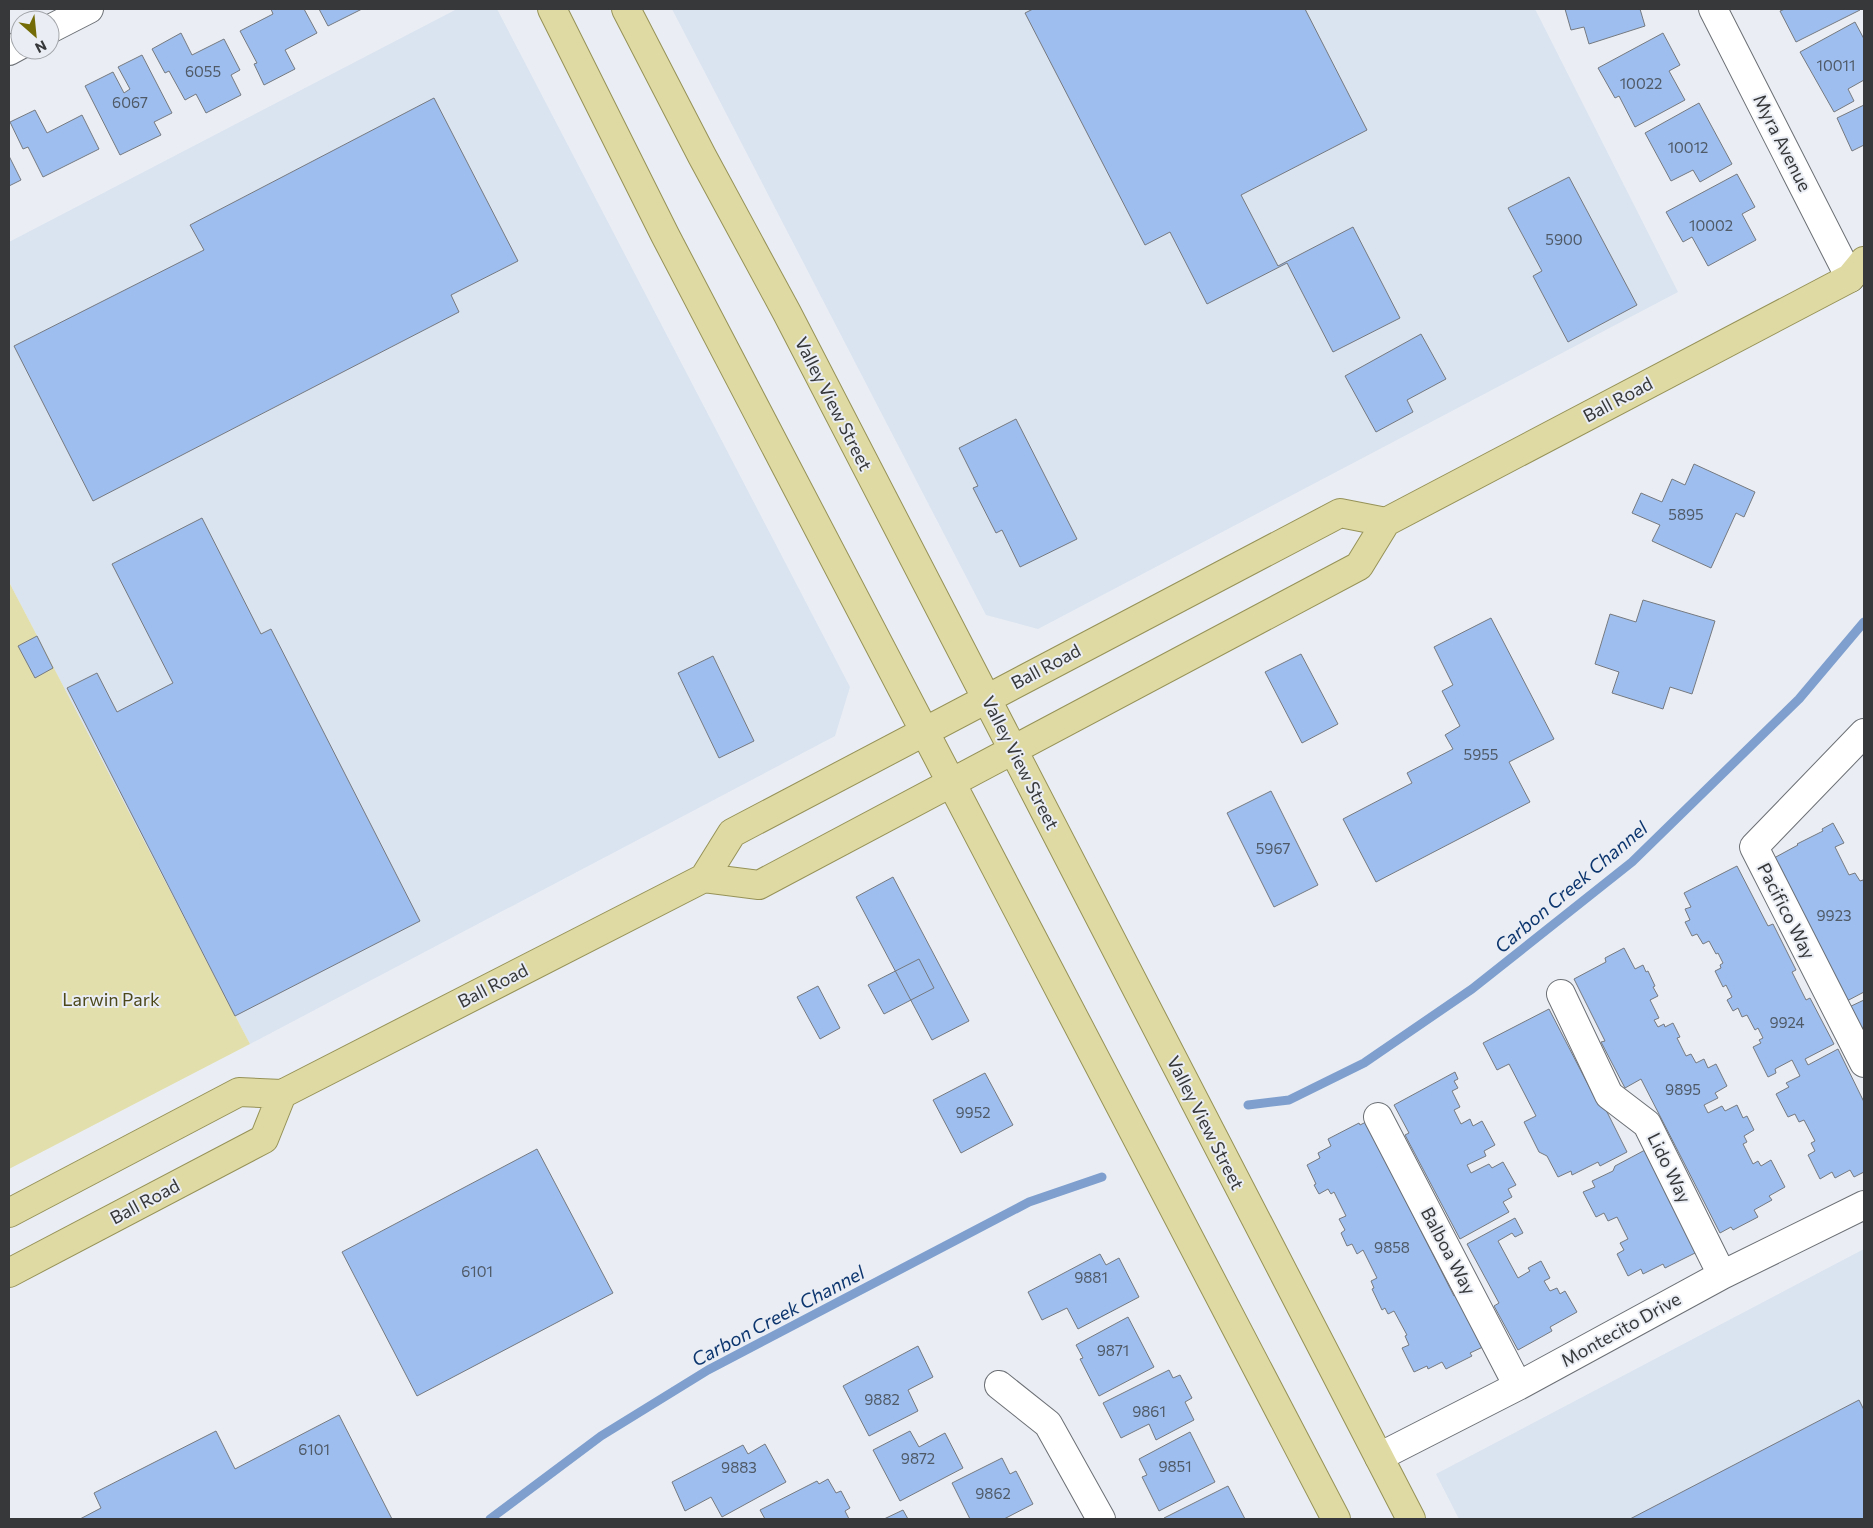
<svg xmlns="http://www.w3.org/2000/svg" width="1873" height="1528" viewBox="0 0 1873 1528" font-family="Commissioner,sans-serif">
  <rect width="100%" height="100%" fill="#eaeef4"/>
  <path fill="#dae3f0" d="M 457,9 L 497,9 L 850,687 L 835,736 L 250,1044 L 9,582 L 9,242 Z
    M 672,9 L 1535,9 L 1678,292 L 1038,629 L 986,615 Z
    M 1864,1249 L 1864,1519 L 1459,1519 L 1436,1474 Z"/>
  <path fill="#e2dfac" d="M 9,582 L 250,1044 L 9,1169 Z"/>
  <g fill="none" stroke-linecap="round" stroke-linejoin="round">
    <path stroke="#7f9fce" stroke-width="9" d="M 1248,1105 L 1289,1100 L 1364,1063 L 1472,989 L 1632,862 L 1799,699 L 1864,622
      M 490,1519 L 601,1436 L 708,1370 L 1029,1202 L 1102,1177"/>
  </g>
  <path fill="#9dbeef" stroke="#767a80" d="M 271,9 L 304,9 L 317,33 L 285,50 L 295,69 L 264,85 L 254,64 L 257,63 L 240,31 L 273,14 Z
    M 319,9 L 362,9 L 328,26 Z
    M 1033,9 L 1305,9 L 1367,130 L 1241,195 L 1278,266 L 1353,227 L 1400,318 L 1333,352 L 1287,263 L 1207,304 L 1170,232 L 1145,245 L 1025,13 Z
    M 1565,9 L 1640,9 L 1645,26 L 1589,44 L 1584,27 L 1571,30 Z
    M 1785,9 L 1860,9 L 1860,10 L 1796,42 L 1780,11 Z
    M 1855,22 L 1864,39 L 1864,80 L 1848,89 L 1854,101 L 1834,112 L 1800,52 Z
    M 181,33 L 192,55 L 224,39 L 240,70 L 231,75 L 241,95 L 206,113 L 196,94 L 185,100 L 169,71 L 165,73 L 152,49 Z
    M 1663,33 L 1680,65 L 1669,71 L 1685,100 L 1635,127 L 1619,96 L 1615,98 L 1598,68 Z
    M 142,55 L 172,113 L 154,122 L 161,135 L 120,155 L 85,86 L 113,72 L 124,93 L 130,89 L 118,67 Z
    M 434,98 L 518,261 L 451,295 L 459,312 L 93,501 L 14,346 L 204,250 L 190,225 Z
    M 1699,103 L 1732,164 L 1700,182 L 1693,170 L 1671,181 L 1645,133 Z
    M 1864,105 L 1864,145 L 1852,151 L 1837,118 Z
    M 35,110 L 47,133 L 82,115 L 99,149 L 43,177 L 28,147 L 23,149 L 10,122 Z
    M 9,156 L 21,180 L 9,186 Z
    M 1737,174 L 1755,207 L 1742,214 L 1756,240 L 1708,266 L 1692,237 L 1683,242 L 1666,212 Z
    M 1569,177 L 1637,305 L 1568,342 L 1533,276 L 1542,271 L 1508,208 Z
    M 1421,334 L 1446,379 L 1407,400 L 1413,412 L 1376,432 L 1345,376 Z
    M 1016,419 L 1077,539 L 1020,567 L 1002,530 L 996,533 L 973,488 L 978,486 L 959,448 Z
    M 1694,464 L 1755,492 L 1744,517 L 1736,513 L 1711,568 L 1652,541 L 1660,525 L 1632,513 L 1641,493 L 1662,502 L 1672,479 L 1685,485 Z
    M 202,518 L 261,634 L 271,629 L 420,921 L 235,1016 L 67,688 L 97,673 L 117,712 L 173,683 L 112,564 Z
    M 1643,600 L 1715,621 L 1692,694 L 1670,687 L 1663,709 L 1612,693 L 1619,672 L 1595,664 L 1610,614 L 1636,622 Z
    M 1491,618 L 1554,739 L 1509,762 L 1530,802 L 1376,882 L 1343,819 L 1412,783 L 1407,773 L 1453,749 L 1445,735 L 1460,726 L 1442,691 L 1453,685 L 1434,647 Z
    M 37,636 L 53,668 L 35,678 L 18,646 Z
    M 1301,654 L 1338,724 L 1302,743 L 1265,672 Z
    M 713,656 L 754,741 L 719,758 L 678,673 Z
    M 1271,791 L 1318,885 L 1274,907 L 1227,813 Z
    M 1833,823 L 1844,843 L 1835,847 L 1849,875 L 1855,873 L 1860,881 L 1863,880 L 1864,882 L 1864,992 L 1843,1003 L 1774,858 L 1798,845 L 1797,844 L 1823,831 L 1822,829 Z
    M 1737,866 L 1768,926 L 1773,924 L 1796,970 L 1792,972 L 1806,1000 L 1810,998 L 1834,1044 L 1805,1059 L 1808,1065 L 1838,1049 L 1864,1102 L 1864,1172 L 1854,1177 L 1850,1170 L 1835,1178 L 1832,1172 L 1820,1179 L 1808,1155 L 1815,1151 L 1811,1143 L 1815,1141 L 1804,1120 L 1799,1122 L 1795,1114 L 1788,1117 L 1776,1094 L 1789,1087 L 1786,1083 L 1800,1076 L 1792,1060 L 1775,1069 L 1776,1073 L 1768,1077 L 1753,1047 L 1761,1043 L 1759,1040 L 1763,1038 L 1758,1028 L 1755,1030 L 1747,1015 L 1742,1017 L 1738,1008 L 1733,1011 L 1727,1000 L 1732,997 L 1726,985 L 1723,987 L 1715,971 L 1721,968 L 1720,965 L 1723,963 L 1718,953 L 1716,954 L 1709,941 L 1703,944 L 1697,934 L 1692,936 L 1685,922 L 1690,920 L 1685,909 L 1691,907 L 1684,893 Z
    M 893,877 L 969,1021 L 932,1040 L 856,897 Z
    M 1624,948 L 1635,969 L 1643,965 L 1646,972 L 1648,971 L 1655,986 L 1653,987 L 1658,996 L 1650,1000 L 1659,1018 L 1654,1020 L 1658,1027 L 1664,1024 L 1665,1027 L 1673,1023 L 1680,1037 L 1677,1038 L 1686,1056 L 1691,1054 L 1696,1063 L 1704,1059 L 1708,1068 L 1716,1064 L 1727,1086 L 1715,1093 L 1718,1098 L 1704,1105 L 1708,1113 L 1722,1106 L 1725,1111 L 1737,1105 L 1743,1118 L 1747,1116 L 1754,1130 L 1744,1136 L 1747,1142 L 1743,1144 L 1753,1164 L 1758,1161 L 1761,1166 L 1771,1160 L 1785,1187 L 1769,1196 L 1772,1200 L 1754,1210 L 1758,1217 L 1733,1230 L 1731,1227 L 1720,1233 L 1641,1079 L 1625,1088 L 1601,1042 L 1605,1041 L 1574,979 L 1606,962 L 1605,958 Z
    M 919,959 L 934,988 L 884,1014 L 868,985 Z
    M 818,986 L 840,1028 L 820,1039 L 797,997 Z
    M 1864,1000 L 1864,1042 L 1847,1008 Z
    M 1549,1009 L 1596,1100 L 1600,1098 L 1627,1152 L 1600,1166 L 1598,1162 L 1572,1175 L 1571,1171 L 1558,1177 L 1547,1156 L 1539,1152 L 1524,1122 L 1536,1116 L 1509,1064 L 1497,1070 L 1483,1043 Z
    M 1455,1072 L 1458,1079 L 1454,1081 L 1458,1088 L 1452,1091 L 1460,1107 L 1454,1110 L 1461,1124 L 1470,1119 L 1473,1126 L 1482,1121 L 1495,1145 L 1484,1151 L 1486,1156 L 1467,1165 L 1471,1173 L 1489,1164 L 1492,1168 L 1503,1162 L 1516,1185 L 1508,1189 L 1512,1197 L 1503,1202 L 1509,1212 L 1460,1239 L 1405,1135 L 1409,1133 L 1394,1105 Z
    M 985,1073 L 1013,1125 L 961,1153 L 933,1100 Z
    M 1368,1121 L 1395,1175 L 1393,1176 L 1454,1296 L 1458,1294 L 1485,1346 L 1470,1353 L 1472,1356 L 1446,1369 L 1442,1362 L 1428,1369 L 1427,1366 L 1414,1372 L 1402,1348 L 1409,1345 L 1405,1336 L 1407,1335 L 1394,1311 L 1388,1314 L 1385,1308 L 1382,1310 L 1372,1289 L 1374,1288 L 1371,1281 L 1377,1278 L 1363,1250 L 1357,1254 L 1352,1244 L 1347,1246 L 1341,1233 L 1345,1230 L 1339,1219 L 1346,1216 L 1334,1192 L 1331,1194 L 1328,1189 L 1319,1194 L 1314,1185 L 1316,1184 L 1307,1165 L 1320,1158 L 1318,1153 L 1331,1146 L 1328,1139 L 1359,1123 L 1360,1125 Z
    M 537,1149 L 613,1293 L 417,1396 L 342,1252 Z
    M 1645,1150 L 1697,1252 L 1665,1268 L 1663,1264 L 1643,1274 L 1641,1269 L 1628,1276 L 1617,1254 L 1624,1250 L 1620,1243 L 1628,1239 L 1617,1217 L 1608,1221 L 1604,1213 L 1596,1217 L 1583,1192 L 1595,1187 L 1592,1181 L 1613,1171 L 1615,1166 Z
    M 1515,1218 L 1523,1233 L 1515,1237 L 1512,1233 L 1498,1241 L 1518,1278 L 1530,1271 L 1528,1268 L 1541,1261 L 1550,1278 L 1544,1281 L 1550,1291 L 1557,1288 L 1560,1294 L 1565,1291 L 1577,1312 L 1550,1327 L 1552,1331 L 1518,1350 L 1494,1306 L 1499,1303 L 1467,1244 Z
    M 1100,1254 L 1106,1265 L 1119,1258 L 1139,1297 L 1078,1329 L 1067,1308 L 1042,1320 L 1028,1292 Z
    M 1128,1317 L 1154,1367 L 1099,1396 L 1080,1359 L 1083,1358 L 1076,1345 Z
    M 918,1346 L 933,1377 L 908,1390 L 918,1411 L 869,1436 L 843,1386 Z
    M 1169,1370 L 1173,1378 L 1180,1375 L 1192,1398 L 1185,1402 L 1194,1420 L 1156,1440 L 1149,1424 L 1121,1438 L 1103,1403 Z
    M 1859,1400 L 1864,1410 L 1864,1519 L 1630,1519 Z
    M 339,1415 L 392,1519 L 80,1519 L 101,1508 L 94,1493 L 216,1431 L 235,1469 Z
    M 910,1431 L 919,1447 L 945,1433 L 963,1468 L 900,1501 L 873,1450 Z
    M 1190,1432 L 1215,1482 L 1159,1511 L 1142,1477 L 1147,1475 L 1139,1459 Z
    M 765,1444 L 786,1482 L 722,1517 L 711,1497 L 685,1511 L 672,1482 L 743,1445 L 748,1454 Z
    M 1002,1458 L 1010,1474 L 1016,1471 L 1033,1504 L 1004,1519 L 970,1519 L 952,1483 Z
    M 828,1479 L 836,1493 L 841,1491 L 850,1508 L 845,1511 L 849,1519 L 765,1519 L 760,1510 L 817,1481 L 819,1484 Z
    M 1228,1486 L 1245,1519 L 1165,1519 L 1164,1518 Z
    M 903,1510 L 908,1519 L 884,1519 Z"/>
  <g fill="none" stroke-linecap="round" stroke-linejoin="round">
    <g stroke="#6c7075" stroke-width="30">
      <path id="street" d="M 1713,9 L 1850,278
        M 50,29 L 89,9
        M 9,51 L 20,45
        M 1864,733 L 1754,847 L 1864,1063
        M 1561,994 L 1609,1095 L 1647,1124 L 1722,1275
        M 1378,1117 L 1518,1386
        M 999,1385 L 1048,1424 L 1101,1519
        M 1379,1457 L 1518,1386 L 1722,1275 L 1864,1205"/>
    </g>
    <g stroke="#969257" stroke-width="30">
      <path id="primary" d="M 552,9 L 665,235 L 1336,1519
        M 626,9 L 702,156 L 787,313 L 1411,1519
        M 704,878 L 759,885 L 1359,566 L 1386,522 L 1850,278 L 1864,261
        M 9,1213 L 239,1092 L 282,1094 L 704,878 L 732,833 L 1340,513 L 1386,522
        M 9,1273 L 264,1139 L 282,1094"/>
    </g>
    <use href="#street" stroke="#fff" stroke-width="28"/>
    <use href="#primary" stroke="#dfdaa4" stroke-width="28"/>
  </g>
  <g text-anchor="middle" stroke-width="4" stroke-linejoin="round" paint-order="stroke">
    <g font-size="15" fill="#505a67">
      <text x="1836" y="71">10011</text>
      <text x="203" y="77">6055</text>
      <text x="1641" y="89">10022</text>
      <text x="130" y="108">6067</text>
      <text x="1688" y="153">10012</text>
      <text x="1711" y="231">10002</text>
      <text x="1564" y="245">5900</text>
      <text x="1686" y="520">5895</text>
      <text x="1481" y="760">5955</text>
      <text x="1273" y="854">5967</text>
      <text x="1834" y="921">9923</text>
      <text x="1787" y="1028">9924</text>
      <text x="1683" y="1095">9895</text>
      <text x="973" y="1118">9952</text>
      <text x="1392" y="1253">9858</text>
      <text x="477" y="1277">6101</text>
      <text x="1091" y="1283">9881</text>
      <text x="1113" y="1356">9871</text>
      <text x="882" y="1405">9882</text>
      <text x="1149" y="1417">9861</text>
      <text x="314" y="1455">6101</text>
      <text x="918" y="1464">9872</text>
      <text x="1175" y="1472">9851</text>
      <text x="739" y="1473">9883</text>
      <text x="993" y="1499">9862</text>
    </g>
    <g font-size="18" fill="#36383a" stroke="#eaeef4">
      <text transform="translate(1782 143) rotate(63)" y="6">Myra Avenue</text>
      <text transform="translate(1618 400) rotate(-28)" y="6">Ball Road</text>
      <text transform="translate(833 404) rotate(63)" y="6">Valley View Street</text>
      <text transform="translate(1046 667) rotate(-28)" y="6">Ball Road</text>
      <text transform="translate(1020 763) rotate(63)" y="6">Valley View Street</text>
      <text transform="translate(1786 911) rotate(63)" y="6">Pacifico Way</text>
      <text transform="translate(493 986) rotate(-27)" y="6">Ball Road</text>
      <text transform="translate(1205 1123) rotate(63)" y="6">Valley View Street</text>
      <text transform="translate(1669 1168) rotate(64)" y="6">Lido Way</text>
      <text transform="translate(145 1202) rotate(-28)" y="6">Ball Road</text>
      <text transform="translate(1448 1251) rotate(62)" y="6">Balboa Way</text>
      <text transform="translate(1621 1330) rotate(-29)" y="6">Montecito Drive</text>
    </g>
    <g font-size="18" fill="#4c481a" stroke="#eaeef4">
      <text x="111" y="1006">Larwin Park</text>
    </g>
    <g font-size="19" font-style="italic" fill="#0d366f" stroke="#eaeef4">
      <text transform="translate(1571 887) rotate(-40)" y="7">Carbon Creek Channel</text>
      <text transform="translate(778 1316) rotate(-28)" y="7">Carbon Creek Channel</text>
    </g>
  </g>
  <rect width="1873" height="1528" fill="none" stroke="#36383a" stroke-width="20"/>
  <g transform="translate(35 35) rotate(153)"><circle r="24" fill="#eaeef4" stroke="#a2a5aa"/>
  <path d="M0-4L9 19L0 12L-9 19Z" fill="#736c07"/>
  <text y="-8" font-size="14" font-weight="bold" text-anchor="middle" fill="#36383a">N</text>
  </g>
</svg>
